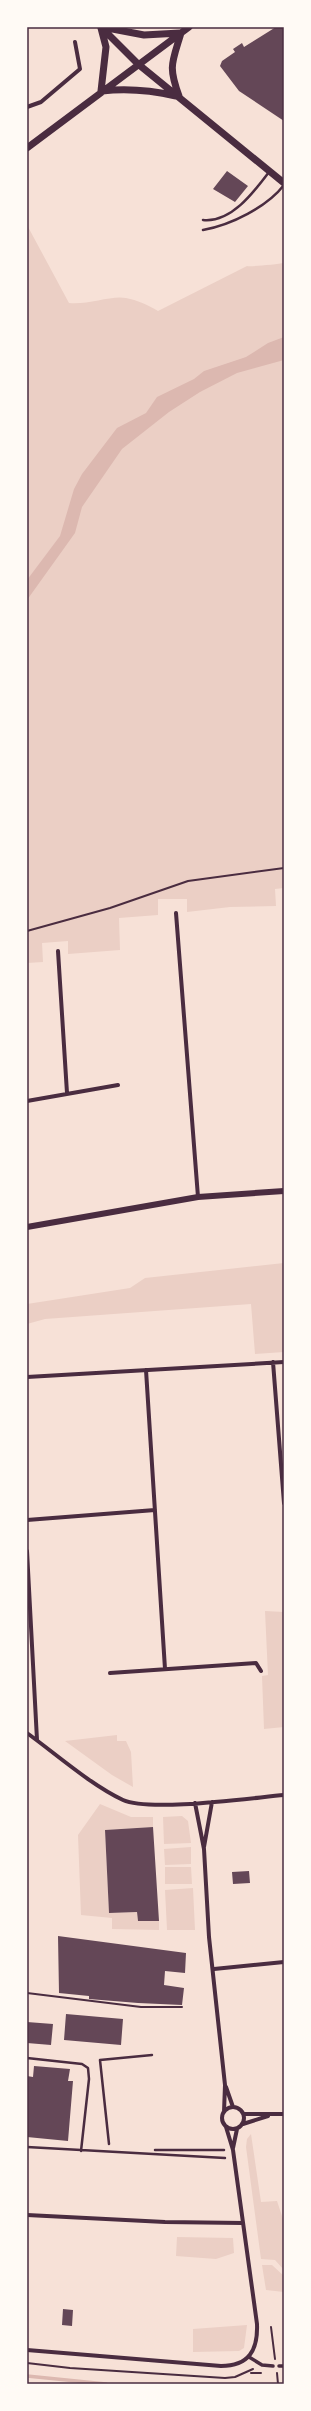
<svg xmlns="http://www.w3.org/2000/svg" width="311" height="2411" viewBox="0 0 311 2411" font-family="'Crimson Pro',serif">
  <rect width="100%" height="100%" fill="#f7e1d7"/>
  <path fill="#ebcfc5" d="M 27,225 L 69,303 C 88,305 112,295 126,298 C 137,300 148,305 158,311 L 247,266 C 251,267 278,264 284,263 L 284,888 L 275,889 L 276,906 L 230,907 L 187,912 L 187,899 L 158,899 L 158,915 L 119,918 L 120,950 L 68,954 L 68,941 L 42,943 L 43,962 L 27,963 Z
    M 284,1263 L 284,1352 L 255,1354 L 251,1304 L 45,1319 L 27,1324 L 27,1304 L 130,1288 L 145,1278 Z
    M 265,1611 L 284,1612 L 284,1727 L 264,1729 L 262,1676 L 268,1675 Z
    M 117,1735 L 117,1741 L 126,1741 L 131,1752 L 133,1787 L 112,1775 L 65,1741 Z
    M 100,1804 L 131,1817 L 153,1817 L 153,1827 L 105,1830 L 109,1913 L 137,1912 L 138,1921 L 159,1921 L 159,1930 L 112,1929 L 112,1918 L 81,1915 L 78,1835 Z
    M 182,1816 L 188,1821 L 191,1843 L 164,1844 L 163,1817 Z
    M 191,1847 L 191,1864 L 165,1865 L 164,1849 Z
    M 165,1867 L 191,1867 L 192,1884 L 165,1884 Z
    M 193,1888 L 195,1930 L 167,1930 L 165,1890 Z
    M 251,2134 L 261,2202 L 277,2201 L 284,2222 L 284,2270 L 275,2260 L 261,2259 L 246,2147 L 247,2139 Z
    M 177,2237 L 233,2238 L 234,2253 L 216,2259 L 176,2256 Z
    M 262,2265 L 272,2265 L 284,2276 L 284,2292 L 266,2290 Z
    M 247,2325 L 244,2348 L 239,2351 L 193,2352 L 193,2329 Z"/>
  <path fill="#dcb8b0" d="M 284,337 L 284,360 L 237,373 L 200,392 L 169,412 L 122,449 L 82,507 L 75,533 L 27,600 L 27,580 L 60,536 L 74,489 L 82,474 L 117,428 L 146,413 L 157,397 L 194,379 L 204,371 L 246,357 L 268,343 Z"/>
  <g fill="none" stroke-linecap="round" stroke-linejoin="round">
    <path stroke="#dcb8b0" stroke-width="3.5" d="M 27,2376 L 106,2384"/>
  </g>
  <path fill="#644757" d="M 276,27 L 282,27 L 284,30 L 284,121 L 239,91 L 220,66 L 222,61 L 235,52 L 233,49 L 242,43 L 244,47 Z
    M 227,171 L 248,186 L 235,202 L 213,189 Z
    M 153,1827 L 159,1921 L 138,1921 L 137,1912 L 109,1913 L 105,1830 Z
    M 249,1871 L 250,1883 L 233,1884 L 232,1872 Z
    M 58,1936 L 186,1953 L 185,1973 L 165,1971 L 164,1985 L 184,1988 L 182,2005 L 138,2003 L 89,1999 L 89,1996 L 59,1993 Z
    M 66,2014 L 123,2019 L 121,2045 L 64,2040 Z
    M 27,2022 L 53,2024 L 51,2045 L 27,2043 Z
    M 34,2066 L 70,2069 L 68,2081 L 73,2081 L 68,2141 L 27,2137 L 27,2076 L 33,2077 Z
    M 63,2309 L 73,2310 L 72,2326 L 62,2325 Z"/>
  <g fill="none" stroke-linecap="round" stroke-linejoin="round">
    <path stroke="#4a2c40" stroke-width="2" d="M 27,931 L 110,908 L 188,881 L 284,868
      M 27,1993 L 141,2007 L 182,2007
      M 271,2327 L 275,2359
      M 27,2363 L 70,2368 L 225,2378 L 235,2377 L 253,2369
      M 251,2373 L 261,2373
      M 277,2373 L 278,2384"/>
    <path stroke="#4a2c40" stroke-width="2.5" d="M 203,220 C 231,223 254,192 269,172
      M 203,230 C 231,225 267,207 284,185
      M 27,2058 L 82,2064 L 88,2068 L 89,2079 L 81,2151
      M 109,2144 L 100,2060 L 152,2055
      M 27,2147 L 225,2158
      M 155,2150 L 224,2150"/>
    <path stroke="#4a2c40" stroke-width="3.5" d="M 249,2357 L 262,2365 L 273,2366
      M 279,2366 L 284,2366"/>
    <path stroke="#4a2c40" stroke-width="4" d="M 27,107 L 41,102 L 80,69 L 75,42
      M 176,913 L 198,1197
      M 58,951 L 67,1093
      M 27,1101 L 118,1085
      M 273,1362 L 284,1503
      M 146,1370 L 165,1669
      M 27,1377 L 284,1362
      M 27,1520 L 155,1510
      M 27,1551 L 37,1740
      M 110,1673 L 256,1663 L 261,1671
      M 27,1733 C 56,1754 91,1785 123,1800 C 150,1812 250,1798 284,1795
      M 195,1803 L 204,1849 L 209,1937 L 225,2085 L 224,2112
      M 204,1847 L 212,1802
      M 214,1969 L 284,1962
      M 226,2087 L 233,2107
      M222 2118a11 11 0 1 1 22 0a11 11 0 1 1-22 0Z
      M 243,2114 L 284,2114
      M 243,2124 L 268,2116
      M 233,2148 L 237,2129
      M 27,2215 L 165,2222 L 243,2223
      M 27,2350 L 221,2366 C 249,2366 258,2350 257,2324 L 233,2150 L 226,2127"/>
    <path stroke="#4a2c40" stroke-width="6" d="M 27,1227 L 198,1197 L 284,1191"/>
    <path stroke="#4a2c40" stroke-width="7" d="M 101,27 L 138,64 L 284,183
      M 102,27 L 144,35 L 180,33
      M 101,28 L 106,47 L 101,91
      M 102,91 C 128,88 150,90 176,96
      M 179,96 C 168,66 172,63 181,33
      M 27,148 L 189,27"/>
  </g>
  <rect width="311" height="2411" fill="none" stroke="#fffaf5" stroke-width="56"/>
  <rect x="28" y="28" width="255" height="2355" fill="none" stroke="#4a2c40" stroke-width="1.5"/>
</svg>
